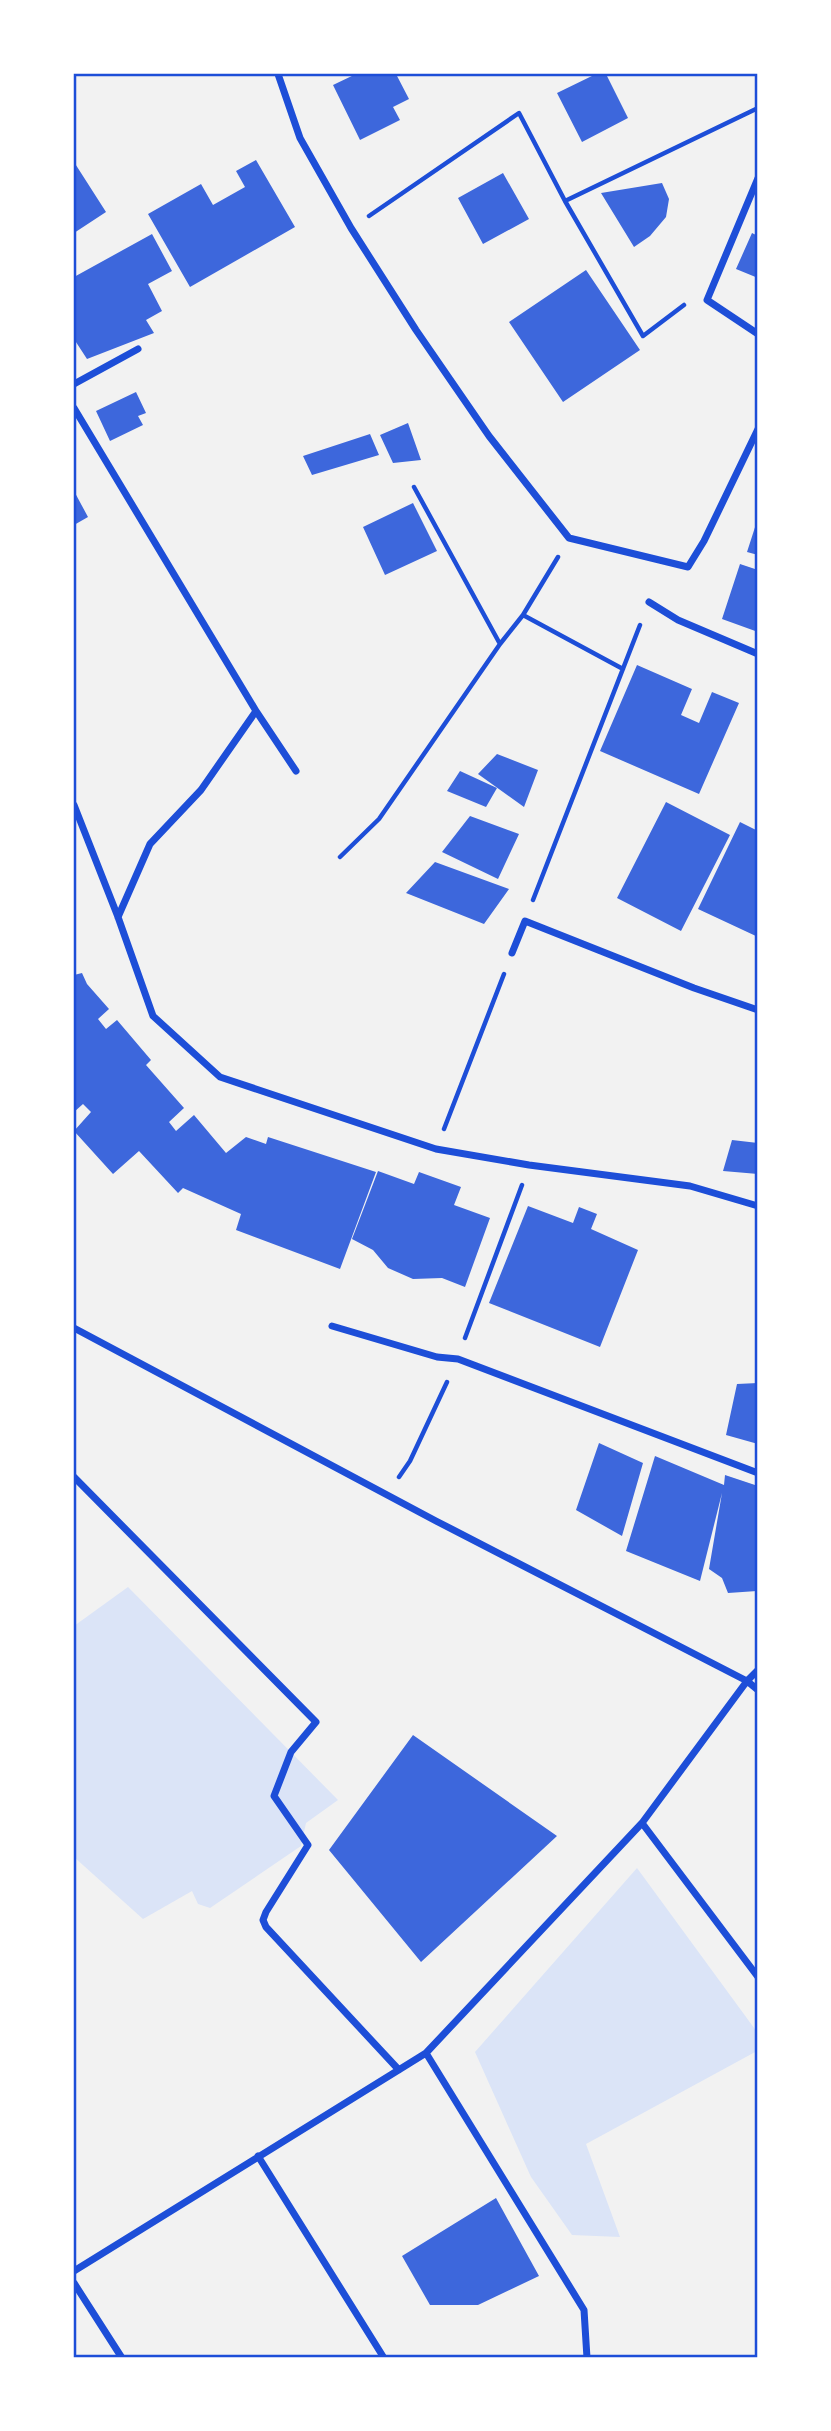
<svg xmlns="http://www.w3.org/2000/svg" width="831" height="2431" viewBox="0 0 831 2431" font-family="Raleway,sans-serif">
  <rect width="100%" height="100%" fill="#f2f2f2"/>
  <path fill="#dbe4f7" d="M 128,1587 L 338,1800 L 306,1823 L 301,1846 L 210,1908 L 198,1904 L 192,1891 L 143,1919 L 74,1857 L 74,1626 Z
    M 637,1868 L 757,2032 L 757,2051 L 586,2144 L 620,2237 L 572,2235 L 531,2177 L 475,2052 Z"/>
  <path fill="#3d67dc" d="M 356,74 L 396,74 L 409,99 L 393,107 L 400,120 L 360,140 L 333,85 Z
    M 596,74 L 606,74 L 628,118 L 582,142 L 557,93 Z
    M 256,160 L 295,227 L 190,287 L 148,214 L 201,184 L 213,205 L 245,187 L 236,171 Z
    M 74,162 L 106,212 L 74,233 Z
    M 503,173 L 529,219 L 483,244 L 458,198 Z
    M 662,183 L 669,199 L 666,217 L 650,236 L 634,247 L 601,193 Z
    M 752,233 L 758,236 L 758,278 L 736,269 Z
    M 152,234 L 172,271 L 148,284 L 162,311 L 146,320 L 154,333 L 87,359 L 74,339 L 74,277 Z
    M 586,270 L 640,350 L 563,402 L 509,322 Z
    M 136,392 L 146,413 L 138,416 L 143,425 L 110,441 L 96,411 Z
    M 408,423 L 421,460 L 393,463 L 380,435 Z
    M 370,434 L 379,455 L 312,475 L 303,456 Z
    M 74,491 L 88,517 L 74,525 Z
    M 413,503 L 437,551 L 385,575 L 363,527 Z
    M 757,521 L 758,522 L 758,555 L 747,552 Z
    M 740,564 L 758,570 L 758,632 L 722,619 Z
    M 637,665 L 692,689 L 681,715 L 699,723 L 712,692 L 739,703 L 699,794 L 600,751 Z
    M 497,754 L 538,770 L 524,807 L 478,774 Z
    M 460,771 L 497,788 L 486,807 L 447,791 Z
    M 666,802 L 730,835 L 681,931 L 617,898 Z
    M 470,816 L 519,834 L 498,879 L 442,852 Z
    M 740,822 L 758,831 L 758,937 L 698,909 Z
    M 435,862 L 509,889 L 484,924 L 406,893 Z
    M 82,973 L 87,984 L 109,1009 L 98,1019 L 106,1029 L 117,1020 L 151,1060 L 146,1065 L 184,1108 L 169,1122 L 176,1131 L 194,1115 L 226,1153 L 246,1137 L 266,1144 L 268,1137 L 376,1172 L 340,1269 L 236,1230 L 241,1214 L 183,1188 L 178,1193 L 139,1151 L 113,1174 L 74,1131 L 91,1112 L 83,1104 L 74,1112 L 74,975 Z
    M 732,1140 L 758,1143 L 758,1174 L 723,1171 Z
    M 378,1171 L 414,1184 L 419,1172 L 461,1187 L 454,1205 L 490,1218 L 465,1287 L 442,1278 L 413,1279 L 388,1268 L 373,1250 L 352,1239 Z
    M 528,1206 L 573,1223 L 579,1207 L 597,1214 L 591,1229 L 638,1250 L 600,1347 L 489,1303 Z
    M 758,1383 L 758,1444 L 726,1435 L 737,1384 Z
    M 599,1443 L 643,1463 L 622,1536 L 576,1510 Z
    M 655,1456 L 724,1485 L 725,1475 L 758,1486 L 757,1591 L 728,1593 L 722,1578 L 709,1569 L 722,1493 L 700,1581 L 626,1551 Z
    M 413,1735 L 557,1836 L 421,1962 L 329,1850 Z
    M 496,2198 L 539,2276 L 478,2305 L 430,2305 L 402,2256 Z"/>
  <g fill="none" stroke-linecap="round" stroke-linejoin="round">
    <path stroke="#1d4ed8" stroke-width="4.5" d="M 565,201 L 758,108
      M 369,216 L 519,113 L 565,201 L 643,336 L 684,305
      M 414,487 L 500,644
      M 523,615 L 623,669
      M 340,857 L 379,819 L 500,644 L 523,615 L 558,557
      M 533,900 L 640,625
      M 444,1129 L 504,974
      M 465,1338 L 522,1185
      M 399,1477 L 410,1461 L 447,1382"/>
    <path stroke="#1d4ed8" stroke-width="7" d="M 278,74 L 300,138 L 351,228 L 416,330 L 489,436 L 569,538 L 688,567 L 704,541 L 758,429
      M 758,178 L 707,300 L 758,334
      M 74,384 L 138,349
      M 74,408 L 256,711 L 296,771
      M 649,602 L 678,620 L 758,654
      M 74,805 L 118,917 L 153,1016 L 220,1077 L 436,1149 L 529,1165 L 690,1186 L 758,1206
      M 118,917 L 150,844 L 201,790 L 256,711
      M 512,953 L 525,921 L 694,988 L 758,1010
      M 332,1326 L 437,1357 L 458,1359 L 758,1473
      M 74,1328 L 436,1521 L 747,1681 L 758,1690
      M 74,1477 L 316,1722 L 291,1752 L 274,1796 L 308,1845 L 266,1912 L 263,1920 L 266,1927 L 399,2070
      M 642,1823 L 758,1977
      M 426,2053 L 584,2310 L 587,2358
      M 258,2156 L 384,2358
      M 74,2271 L 426,2053 L 642,1823 L 747,1681 L 758,1670
      M 74,2283 L 122,2358"/>
  </g>
  <rect width="831" height="2431" fill="none" stroke="#ffffff" stroke-width="150"/>
  <rect x="75" y="75" width="681" height="2281" fill="none" stroke="#1d4ed8" stroke-width="2.5"/>
</svg>
